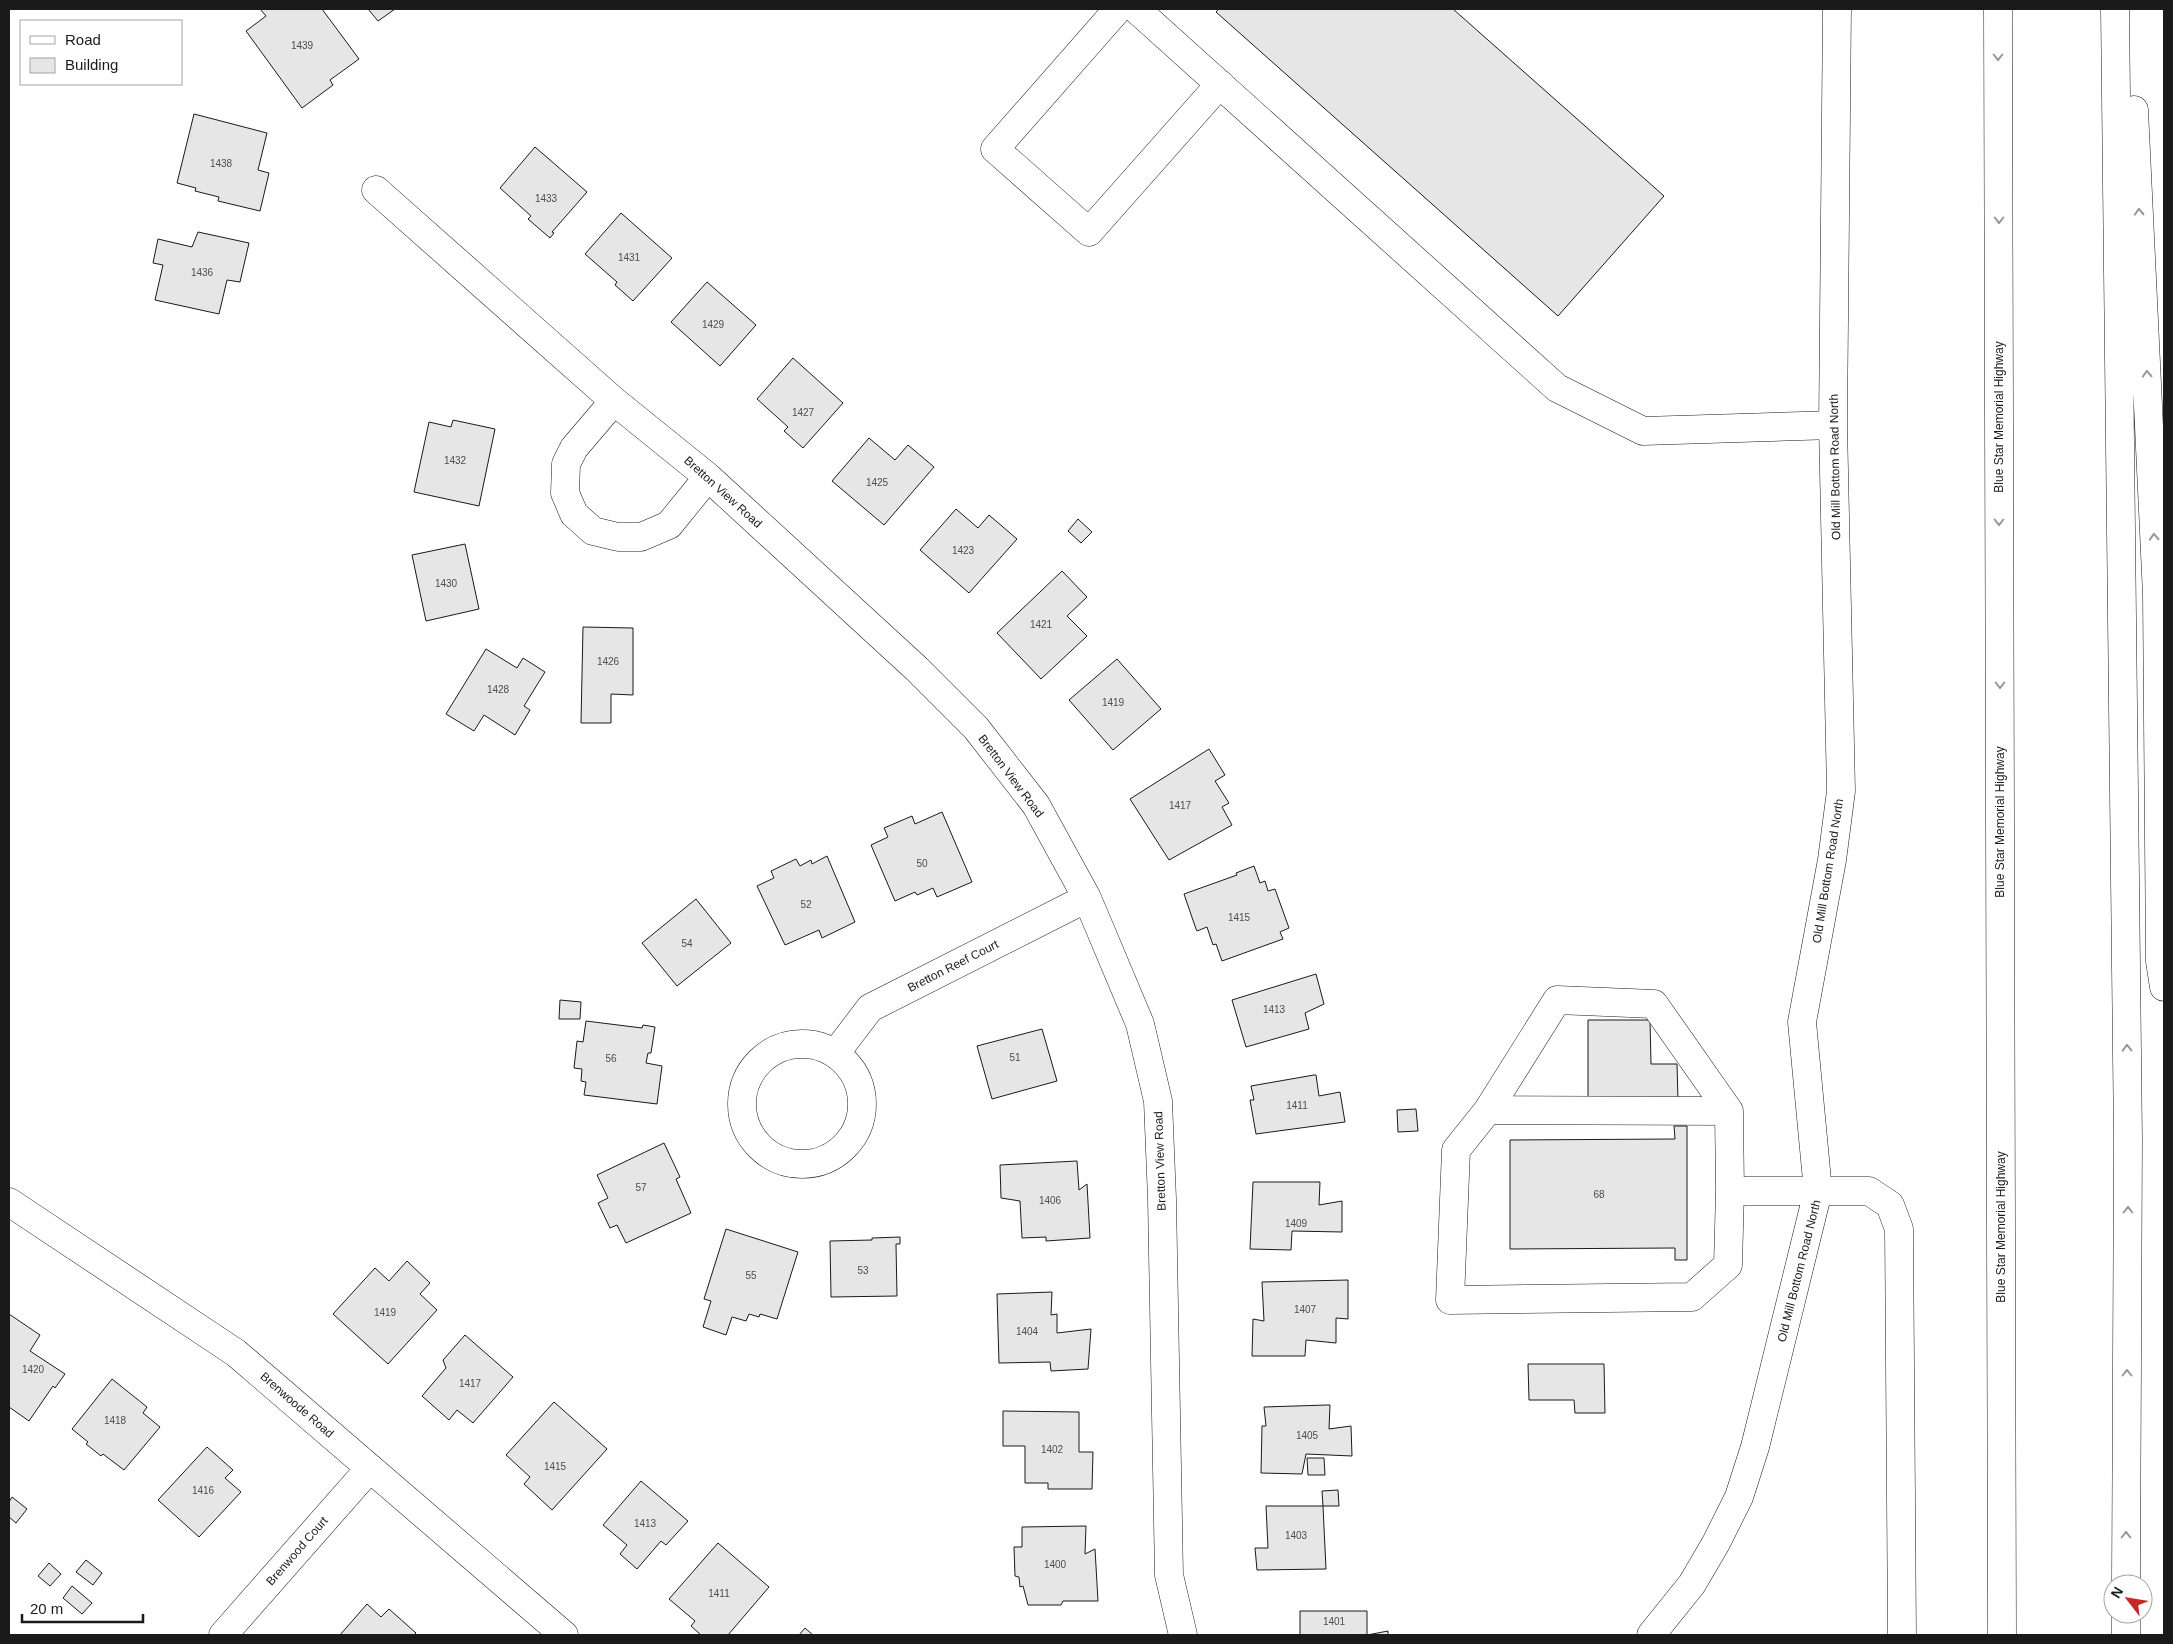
<svg xmlns="http://www.w3.org/2000/svg" width="2173" height="1644" viewBox="0 0 2173 1644" font-family="Helvetica,sans-serif">
  <rect width="100%" height="100%" fill="#fff"/>
  <path fill="#e6e6e6" stroke="#1a1a1a" d="M 260,9 L 322,9 L 359,59 L 330,80 L 333,85 L 302,108 L 246,31 L 266,16 Z
    M 368,9 L 395,9 L 378,21 Z
    M 1219,9 L 1453,9 L 1664,196 L 1558,316 L 1216,12 Z
    M 194,114 L 267,133 L 258,170 L 269,173 L 260,211 L 218,201 L 219,197 L 195,191 L 196,188 L 177,183 Z
    M 535,147 L 587,192 L 552,232 L 554,233 L 550,238 L 528,219 L 531,216 L 500,188 Z
    M 621,213 L 672,258 L 633,301 L 615,285 L 617,282 L 585,254 Z
    M 198,232 L 249,243 L 240,282 L 227,280 L 219,314 L 155,300 L 163,265 L 153,263 L 158,239 L 192,247 Z
    M 707,282 L 756,325 L 720,366 L 671,322 Z
    M 793,358 L 843,403 L 803,448 L 784,431 L 788,427 L 757,399 Z
    M 453,420 L 495,429 L 479,506 L 414,492 L 429,422 L 451,427 Z
    M 869,438 L 895,460 L 908,445 L 934,467 L 884,525 L 832,481 Z
    M 956,509 L 978,528 L 989,515 L 1017,539 L 969,593 L 920,550 Z
    M 1078,519 L 1092,532 L 1081,543 L 1068,531 Z
    M 465,544 L 479,609 L 426,621 L 412,555 Z
    M 1062,571 L 1087,597 L 1067,616 L 1087,636 L 1041,679 L 997,633 Z
    M 583,627 L 633,628 L 633,695 L 611,694 L 611,723 L 581,723 Z
    M 486,649 L 517,668 L 523,658 L 545,672 L 524,706 L 530,710 L 515,735 L 484,715 L 474,731 L 446,714 Z
    M 1117,659 L 1161,709 L 1113,750 L 1069,700 Z
    M 1209,749 L 1225,775 L 1215,781 L 1229,803 L 1222,807 L 1232,825 L 1169,860 L 1130,799 Z
    M 942,812 L 972,882 L 937,897 L 933,888 L 917,895 L 915,892 L 895,901 L 871,845 L 888,837 L 884,828 L 912,816 L 915,824 Z
    M 827,856 L 855,922 L 822,938 L 819,930 L 785,945 L 757,886 L 774,878 L 771,871 L 796,859 L 800,866 L 811,860 L 812,864 Z
    M 1254,866 L 1260,883 L 1265,881 L 1268,891 L 1275,889 L 1289,928 L 1280,932 L 1283,939 L 1222,961 L 1216,944 L 1213,945 L 1207,927 L 1197,931 L 1196,929 L 1184,894 L 1237,875 L 1236,873 Z
    M 696,899 L 731,943 L 677,986 L 642,943 Z
    M 1316,974 L 1324,1004 L 1305,1013 L 1309,1029 L 1246,1047 L 1232,1000 Z
    M 560,1000 L 581,1002 L 580,1019 L 559,1019 Z
    M 1588,1020 L 1650,1020 L 1651,1064 L 1677,1064 L 1678,1100 L 1588,1101 Z
    M 586,1021 L 642,1028 L 643,1025 L 655,1027 L 651,1053 L 648,1053 L 646,1063 L 662,1066 L 657,1104 L 584,1095 L 586,1082 L 581,1081 L 582,1069 L 574,1068 L 577,1041 L 583,1042 Z
    M 1042,1029 L 1057,1081 L 992,1099 L 977,1046 Z
    M 1314,1075 L 1316,1075 L 1319,1096 L 1340,1092 L 1345,1122 L 1256,1134 L 1250,1100 L 1254,1100 L 1251,1086 Z
    M 1416,1109 L 1418,1131 L 1398,1132 L 1397,1110 Z
    M 1674,1126 L 1687,1126 L 1687,1260 L 1675,1260 L 1675,1248 L 1510,1249 L 1510,1140 L 1675,1139 Z
    M 664,1143 L 680,1177 L 676,1179 L 691,1213 L 626,1243 L 617,1225 L 610,1228 L 598,1203 L 608,1198 L 597,1175 Z
    M 1077,1161 L 1079,1190 L 1087,1184 L 1090,1238 L 1046,1241 L 1046,1237 L 1022,1238 L 1020,1201 L 1001,1198 L 1000,1165 Z
    M 1253,1182 L 1320,1182 L 1319,1205 L 1342,1201 L 1342,1232 L 1292,1231 L 1291,1250 L 1250,1249 Z
    M 726,1229 L 798,1252 L 777,1319 L 760,1314 L 759,1317 L 749,1314 L 746,1321 L 732,1317 L 726,1335 L 703,1327 L 711,1301 L 704,1299 Z
    M 900,1237 L 900,1244 L 896,1244 L 897,1296 L 831,1297 L 830,1241 L 872,1240 L 872,1238 Z
    M 407,1261 L 430,1283 L 420,1294 L 437,1310 L 388,1364 L 333,1314 L 375,1268 L 389,1281 Z
    M 1348,1280 L 1348,1319 L 1336,1318 L 1336,1343 L 1306,1340 L 1305,1356 L 1252,1356 L 1253,1319 L 1264,1321 L 1262,1282 Z
    M 1052,1292 L 1051,1315 L 1057,1314 L 1057,1333 L 1091,1329 L 1088,1369 L 1051,1371 L 1050,1362 L 999,1363 L 997,1294 Z
    M 9,1314 L 40,1335 L 30,1351 L 65,1374 L 55,1388 L 53,1386 L 29,1421 L 9,1407 Z
    M 465,1335 L 513,1377 L 473,1423 L 457,1410 L 449,1420 L 422,1396 L 446,1368 L 443,1360 Z
    M 1528,1364 L 1604,1364 L 1605,1413 L 1575,1413 L 1574,1400 L 1529,1400 Z
    M 112,1379 L 147,1407 L 143,1413 L 160,1427 L 124,1470 L 103,1454 L 101,1456 L 86,1444 L 88,1442 L 72,1429 Z
    M 554,1402 L 607,1449 L 552,1510 L 524,1484 L 530,1477 L 506,1455 Z
    M 1327,1405 L 1330,1405 L 1329,1429 L 1351,1426 L 1352,1456 L 1306,1454 L 1302,1474 L 1261,1473 L 1262,1426 L 1266,1426 L 1264,1407 Z
    M 1003,1411 L 1079,1412 L 1079,1452 L 1093,1452 L 1092,1489 L 1048,1489 L 1048,1483 L 1025,1483 L 1025,1446 L 1003,1446 Z
    M 207,1447 L 233,1470 L 225,1478 L 241,1492 L 199,1537 L 158,1500 Z
    M 1307,1458 L 1324,1458 L 1325,1475 L 1308,1475 Z
    M 641,1481 L 688,1521 L 666,1545 L 661,1541 L 637,1569 L 620,1554 L 627,1545 L 603,1525 Z
    M 1338,1490 L 1339,1506 L 1323,1506 L 1322,1491 Z
    M 12,1497 L 27,1509 L 16,1523 L 9,1517 L 9,1502 Z
    M 1266,1506 L 1323,1506 L 1326,1569 L 1257,1570 L 1255,1548 L 1268,1548 Z
    M 1086,1526 L 1085,1554 L 1095,1549 L 1098,1601 L 1063,1601 L 1061,1605 L 1028,1605 L 1023,1586 L 1020,1587 L 1019,1577 L 1015,1576 L 1014,1547 L 1022,1547 L 1022,1527 Z
    M 718,1543 L 769,1587 L 728,1635 L 701,1635 L 691,1626 L 695,1621 L 669,1599 Z
    M 86,1560 L 102,1573 L 93,1585 L 76,1572 Z
    M 49,1563 L 61,1574 L 50,1586 L 38,1576 Z
    M 72,1586 L 92,1603 L 82,1614 L 63,1598 Z
    M 367,1604 L 381,1617 L 389,1609 L 416,1633 L 414,1635 L 340,1635 Z
    M 1300,1611 L 1367,1611 L 1367,1635 L 1388,1631 L 1388,1635 L 1300,1635 Z
    M 805,1628 L 813,1635 L 799,1635 Z"/>
  <g fill="none" stroke-linecap="round" stroke-linejoin="round">
    <g stroke="#1a1a1a" stroke-width="29">
      <path id="minor" d="M 1118,9 L 995,149 L 1089,232 L 1220,84
        M 1136,9 L 1557,388 L 1643,431 L 1833,425
        M 376,190 L 614,401 L 708,477 L 917,669 L 976,728 L 1036,805 L 1087,898 L 1140,1024 L 1158,1101 L 1162,1199 L 1169,1575 L 1183,1635
        M 614,401 L 574,448 L 566,464 L 565,493 L 574,514 L 593,531 L 618,537 L 641,537 L 669,525 L 708,477
        M742 1104a60 60 0 1 1 120 0a60 60 0 1 1-120 0Z
        M 835,1054 L 870,1008 L 1087,898
        M 1488,1110 L 1729,1111
        M 1730,1191 L 1729,1111 L 1654,1004 L 1557,1000 L 1488,1110 L 1456,1150 L 1450,1300 L 1692,1297 L 1728,1265 L 1730,1191 L 1869,1191 L 1890,1205 L 1899,1229 L 1902,1635
        M 9,1202 L 236,1353 L 564,1635
        M 223,1635 L 370,1468
        M 1651,1635 L 1692,1584 L 1716,1543 L 1739,1497 L 1755,1447 L 1818,1191 L 1802,1022 L 1832,860 L 1841,791 L 1833,425 L 1837,9"/>
    </g>
    <g stroke="#1a1a1a" stroke-width="29">
      <path id="highway" d="M 1998,9 L 2002,1635
        M 2115,9 L 2128,1140 L 2126,1584
        M 2134,110 L 2157,595 L 2160,961 L 2164,987
        M 2126,1635 L 2126,1614"/>
    </g>
    <use href="#minor" stroke="#fff" stroke-width="28"/>
    <use href="#highway" stroke="#fff" stroke-width="28"/>
  </g>
  <defs><path id="oneway-chevron" d="M-2-3.5L2.5 0L-2 3.5" fill="none" stroke-width="1.6" stroke-linecap="round" stroke-linejoin="round" transform="scale(1.25)"/></defs>
  <g stroke="#989898">
    <use href="#oneway-chevron" transform="translate(1998 57) rotate(90)"/>
    <use href="#oneway-chevron" transform="translate(2139 212) rotate(-93)"/>
    <use href="#oneway-chevron" transform="translate(1999 220) rotate(90)"/>
    <use href="#oneway-chevron" transform="translate(2147 374) rotate(-93)"/>
    <use href="#oneway-chevron" transform="translate(1999 522) rotate(90)"/>
    <use href="#oneway-chevron" transform="translate(2154 537) rotate(-93)"/>
    <use href="#oneway-chevron" transform="translate(2000 685) rotate(90)"/>
    <use href="#oneway-chevron" transform="translate(2127 1048) rotate(-91)"/>
    <use href="#oneway-chevron" transform="translate(2128 1210) rotate(-90)"/>
    <use href="#oneway-chevron" transform="translate(2127 1373) rotate(-90)"/>
    <use href="#oneway-chevron" transform="translate(2126 1535) rotate(-90)"/>
  </g>
  <g text-anchor="middle" stroke-width="4" stroke-linejoin="round" paint-order="stroke">
    <g font-size="10" fill="#4d4d4d">
      <text x="302" y="49">1439</text>
      <text x="221" y="167">1438</text>
      <text x="546" y="202">1433</text>
      <text x="629" y="261">1431</text>
      <text x="202" y="276">1436</text>
      <text x="713" y="328">1429</text>
      <text x="803" y="416">1427</text>
      <text x="455" y="464">1432</text>
      <text x="877" y="486">1425</text>
      <text x="963" y="554">1423</text>
      <text x="446" y="587">1430</text>
      <text x="1041" y="628">1421</text>
      <text x="608" y="665">1426</text>
      <text x="498" y="693">1428</text>
      <text x="1113" y="706">1419</text>
      <text x="1180" y="809">1417</text>
      <text x="922" y="867">50</text>
      <text x="806" y="908">52</text>
      <text x="1239" y="921">1415</text>
      <text x="687" y="947">54</text>
      <text x="1274" y="1013">1413</text>
      <text x="1015" y="1061">51</text>
      <text x="611" y="1062">56</text>
      <text x="1297" y="1109">1411</text>
      <text x="641" y="1191">57</text>
      <text x="1599" y="1198">68</text>
      <text x="1050" y="1204">1406</text>
      <text x="1296" y="1227">1409</text>
      <text x="863" y="1274">53</text>
      <text x="751" y="1279">55</text>
      <text x="1305" y="1313">1407</text>
      <text x="385" y="1316">1419</text>
      <text x="1027" y="1335">1404</text>
      <text x="33" y="1373">1420</text>
      <text x="470" y="1387">1417</text>
      <text x="115" y="1424">1418</text>
      <text x="1307" y="1439">1405</text>
      <text x="1052" y="1453">1402</text>
      <text x="555" y="1470">1415</text>
      <text x="203" y="1494">1416</text>
      <text x="645" y="1527">1413</text>
      <text x="1296" y="1539">1403</text>
      <text x="1055" y="1568">1400</text>
      <text x="719" y="1597">1411</text>
      <text x="1334" y="1625">1401</text>
    </g>
    <g font-size="12" fill="#1a1a1a" stroke="#fff">
      <text transform="translate(1999 417) rotate(-90)" y="4">Blue Star Memorial Highway</text>
      <text transform="translate(1835 467) rotate(-91)" y="4">Old Mill Bottom Road North</text>
      <text transform="translate(723 492) rotate(42)" y="4">Bretton View Road</text>
      <text transform="translate(1011 776) rotate(53)" y="4">Bretton View Road</text>
      <text transform="translate(2000 822) rotate(-90)" y="4">Blue Star Memorial Highway</text>
      <text transform="translate(1828 871) rotate(-81)" y="4">Old Mill Bottom Road North</text>
      <text transform="translate(953 966) rotate(-27)" y="4">Bretton Reef Court</text>
      <text transform="translate(1160 1161) rotate(-92)" y="4">Bretton View Road</text>
      <text transform="translate(2001 1227) rotate(-90)" y="4">Blue Star Memorial Highway</text>
      <text transform="translate(1799 1271) rotate(-76)" y="4">Old Mill Bottom Road North</text>
      <text transform="translate(297 1405) rotate(41)" y="4">Brenwoode Road</text>
      <text transform="translate(297 1551) rotate(-49)" y="4">Brenwood Court</text>
    </g>
  </g>
  <rect width="2173" height="1644" fill="none" stroke="#1a1a1a" stroke-width="20"/>
  <rect x="20" y="20" width="162" height="65" fill="#ffffff" stroke="#a3a3a3"/>
  <rect x="30" y="36" width="25" height="8" fill="#ffffff" stroke="#a3a3a3"/>
  <text x="65" y="45" font-size="15" fill="#1a1a1a">Road</text>
  <rect x="30" y="58" width="25" height="15" fill="#e6e6e6" stroke="#a3a3a3"/>
  <text x="65" y="70" font-size="15" fill="#1a1a1a">Building</text>
  <g transform="translate(2128 1599) rotate(301)"><circle r="24" fill="#ffffff" stroke="#a3a3a3"/>
  <path d="M0-4L9 19L0 12L-9 19Z" fill="#c62828"/>
  <text y="-8" font-size="14" font-weight="bold" text-anchor="middle" fill="#1a1a1a">N</text>
  </g>
  <path d="M22 1614v8h121v-8" fill="none" stroke="#1a1a1a" stroke-width="2.5"/>
  <text x="30" y="1614" font-size="15" fill="#1a1a1a" stroke="#ffffff" stroke-width="4" paint-order="stroke">20 m</text>
</svg>
